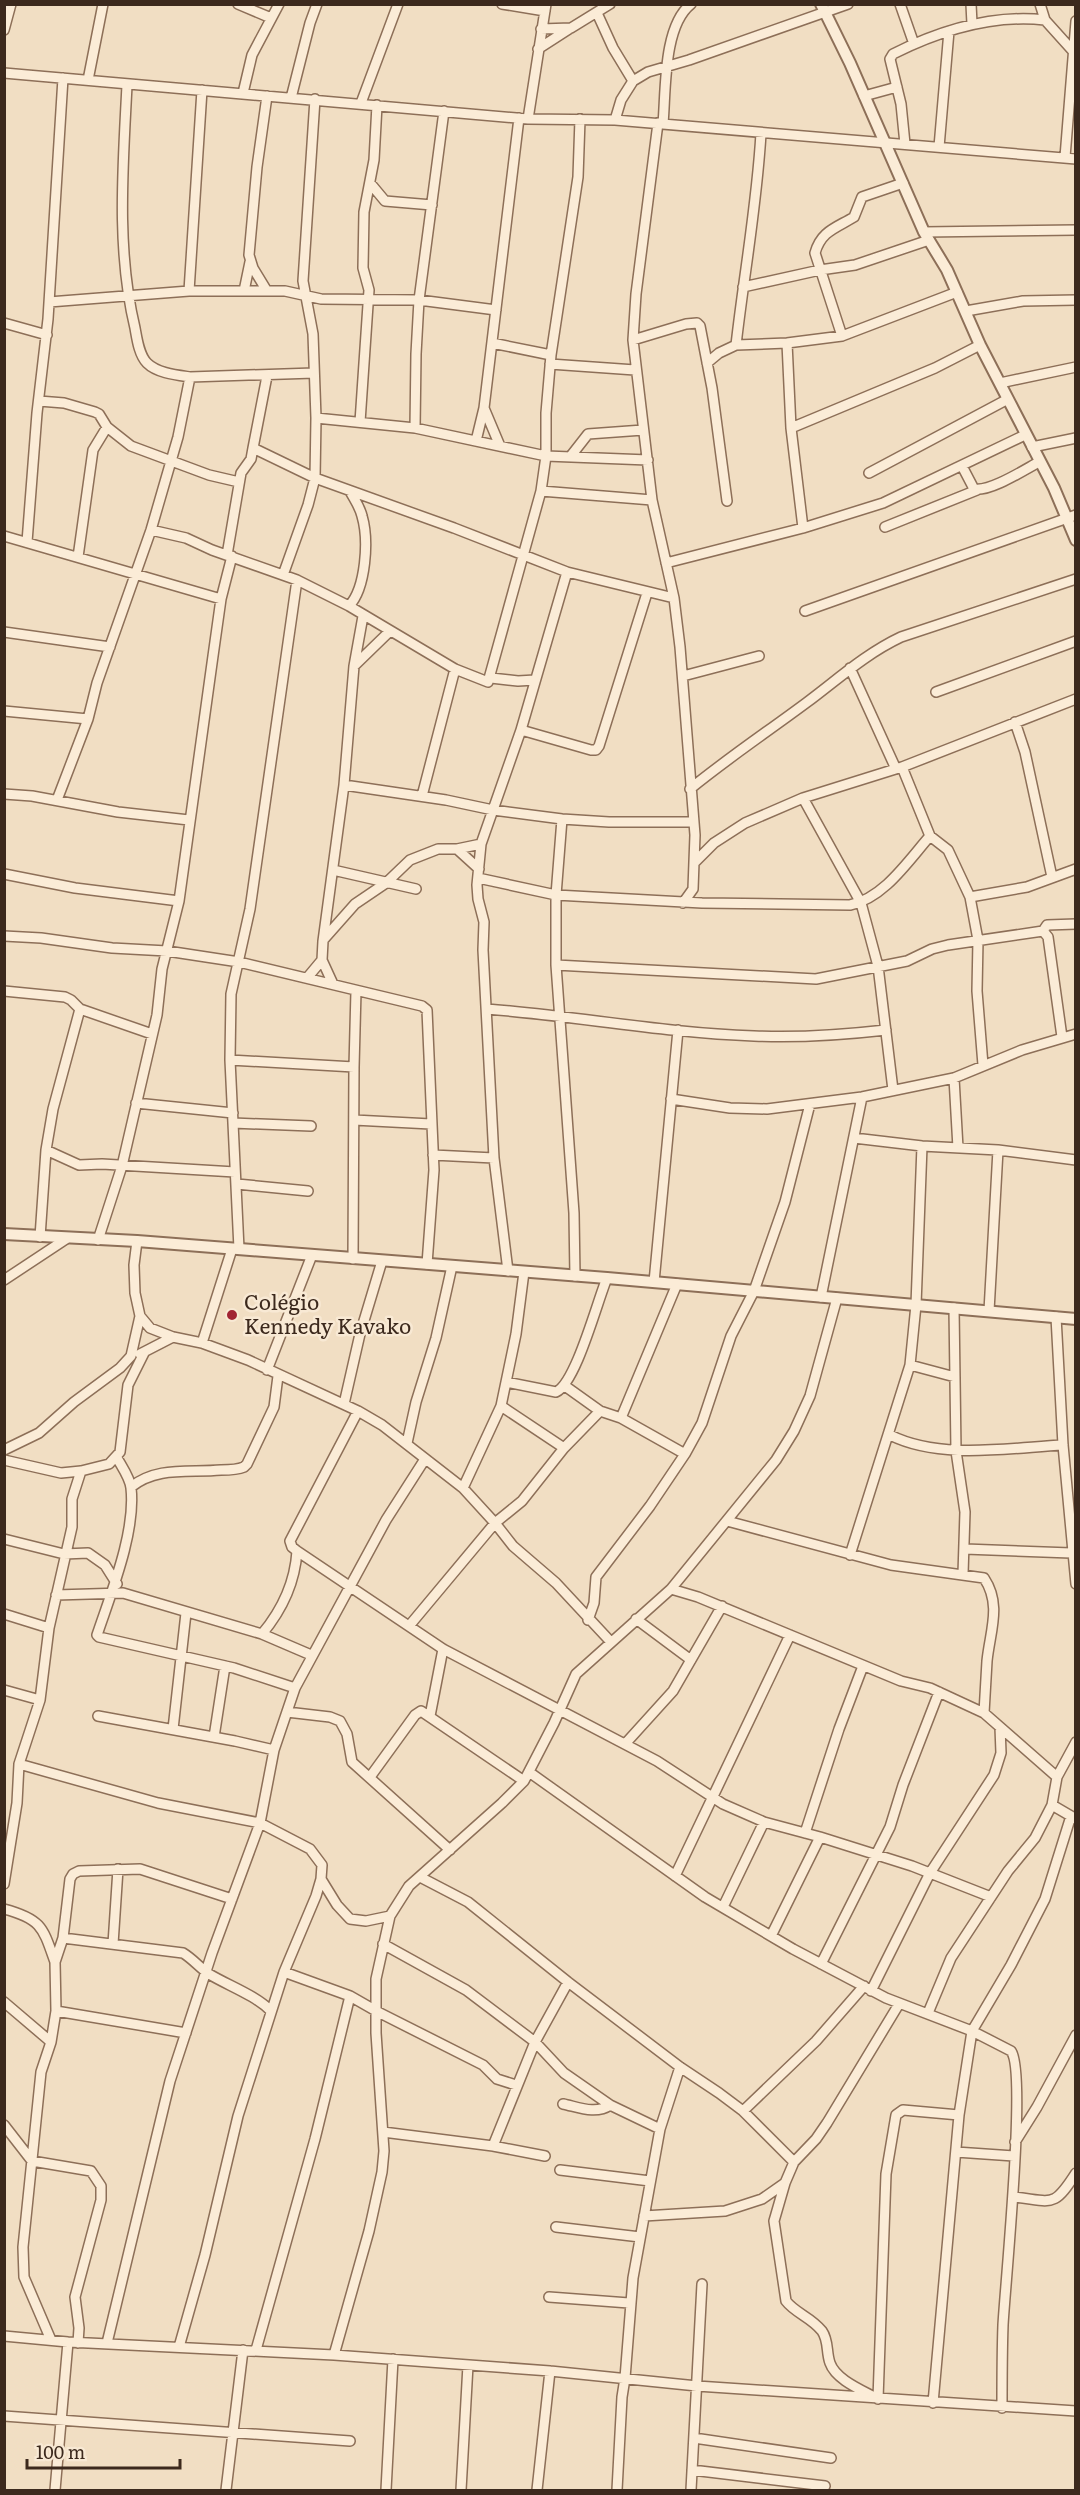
<svg xmlns="http://www.w3.org/2000/svg" width="1080" height="2495" viewBox="0 0 1080 2495" font-family="Literata,serif">
  <rect width="100%" height="100%" fill="#f1dec3"/>
  <g fill="none" stroke-linecap="round" stroke-linejoin="round">
    <g stroke="#8d6f58" stroke-width="12">
      <path id="minor" d="M 238,4 L 271,18
        M 502,4 L 545,11
        M 900,4 L 914,44
        M 971,4 L 972,24
        M 1040,4 L 1045,20 L 1072,50
        M 597,13 L 613,48 L 633,81
        M 541,29 L 571,28 L 610,4
        M 4,30 L 11,4
        M 538,49 L 569,29
        M 4,73 L 528,119 L 615,120 L 1076,159
        M 88,80 L 103,4
        M 127,85 C 123,166 116,249 135,328 C 137,339 139,355 147,363 C 157,373 176,375 190,377 L 314,373
        M 243,93 L 252,55 L 279,4
        M 864,96 L 897,87
        M 291,98 L 310,23 L 317,4
        M 361,103 L 398,4
        M 528,119 L 546,4
        M 615,120 L 621,100 L 633,81 L 648,72 L 689,60 L 848,4
        M 658,123 L 636,294 L 633,340 L 652,500 L 674,598 L 680,647 L 695,835 L 693,889 L 683,903
        M 663,124 C 666,90 663,26 691,4
        M 905,144 L 901,104 L 890,59 L 893,54 C 939,31 992,14 1045,20
        M 939,147 L 949,31
        M 1065,157 L 1076,21
        M 370,183 L 385,201 L 432,205
        M 924,232 L 1076,230
        M 743,287 L 820,270 L 855,265 L 929,240
        M 189,291 L 202,90
        M 244,291 L 250,262
        M 267,291 L 253,268 L 249,255 L 257,167 L 267,96
        M 49,302 L 189,291 L 285,291 L 321,299 L 419,300 L 496,310
        M 966,311 L 1023,301 L 1076,300
        M 4,323 L 47,335
        M 842,336 L 815,253 C 821,231 836,228 854,217 L 862,197 L 903,183
        M 633,340 L 686,324 L 697,323 L 700,326 L 712,388 L 727,501
        M 492,343 L 551,355
        M 787,343 L 791,428 L 803,528
        M 736,345 C 744,274 757,205 761,133
        M 707,363 L 719,353 L 736,345 L 787,343 L 842,336 L 957,292
        M 550,364 L 635,370
        M 1000,383 L 1076,367
        M 39,401 L 64,403 L 95,412 L 99,414 L 107,427 L 131,446 L 209,475 L 239,482
        M 484,408 L 500,446
        M 316,418 L 415,428 L 546,456 L 648,460
        M 360,422 L 369,290 L 363,268 L 364,212 L 374,160 L 377,105
        M 415,428 L 416,354 L 419,300 L 444,111
        M 791,428 L 935,368 L 980,345
        M 476,441 L 484,408 L 519,118
        M 1032,447 L 1076,438
        M 253,448 L 267,376
        M 570,457 L 588,434 L 643,430
        M 962,466 L 974,489 C 990,492 1024,470 1039,462
        M 869,473 L 1008,399
        M 541,491 L 652,500
        M 885,527 L 977,490
        M 151,530 L 186,538 L 212,550 L 297,580 L 349,606 L 455,669 L 488,682 L 541,491 L 546,456 L 546,413 L 551,355 L 578,177 L 580,119
        M 4,536 L 221,599
        M 27,542 L 37,413 L 48,319 L 63,78
        M 227,555 L 241,473 L 251,459 L 253,448 L 315,478 L 454,528 L 567,572 L 674,598
        M 78,557 L 93,450 L 107,427
        M 666,563 L 803,528 L 883,503 L 1025,435
        M 283,575 L 308,505 L 315,478 L 316,418 L 313,334 L 303,281 L 315,99
        M 349,606 C 366,588 369,540 362,516 C 360,507 354,499 350,491
        M 805,611 L 1076,515
        M 4,632 L 110,647
        M 354,666 L 389,632
        M 850,668 L 896,769
        M 683,676 L 759,656
        M 491,678 L 518,681 L 535,680
        M 936,692 L 1076,641
        M 4,711 L 88,719
        M 1015,722 L 1025,752 L 1052,877
        M 521,730 L 591,750 L 596,750 L 599,746 L 647,593
        M 902,767 L 930,836 L 948,850 L 970,897 L 978,940 L 977,991 L 983,1065
        M 344,785 L 446,800 L 493,810 L 562,819 L 609,822 L 694,822
        M 690,789 C 728,758 767,732 806,703 C 837,680 865,654 901,637 L 1076,579
        M 4,794 L 32,796 L 118,812 L 189,820
        M 422,796 L 455,669
        M 803,798 L 861,903 L 878,966 L 893,1090
        M 57,800 L 88,719 L 97,683 L 151,530 L 178,437 L 190,377
        M 562,819 L 556,895 L 556,965 L 574,1213 L 575,1276
        M 457,849 L 479,869
        M 695,862 L 714,843 L 745,823 L 803,798 L 902,767 L 1076,699
        M 333,870 L 416,889
        M 4,874 L 75,888 L 179,901
        M 478,878 L 556,895 L 702,903 L 850,905 C 884,898 908,861 930,836
        M 970,897 L 1027,887 L 1076,869
        M 1043,931 L 1047,925 L 1076,924
        M 4,936 L 41,938 L 112,948 L 167,951 L 239,962 L 422,1006 L 427,1010 L 434,1170 L 427,1264
        M 324,939 L 355,904 L 386,883 L 410,860 L 438,849 L 457,849 L 481,844
        M 556,965 L 816,979 L 907,961 L 932,949 L 948,945 L 1043,931 L 1048,937 L 1062,1037
        M 307,978 L 322,960
        M 333,984 L 322,960 L 323,941 L 344,785 L 354,666 L 363,616
        M 4,991 L 65,997 L 71,1000 L 80,1009 L 152,1034
        M 487,1009 C 576,1016 665,1033 754,1036 C 798,1038 842,1035 886,1030
        M 230,1060 L 354,1067
        M 954,1078 L 958,1148
        M 671,1099 L 730,1108 L 767,1109 L 862,1097 L 954,1078 L 1022,1050 L 1076,1034
        M 136,1103 L 233,1113
        M 354,1120 L 431,1124
        M 233,1123 L 311,1126
        M 854,1138 L 922,1146 L 998,1150 L 1076,1160
        M 46,1150 L 79,1165 L 102,1164 L 235,1172
        M 433,1155 L 494,1158
        M 237,1184 L 308,1191
        M 40,1237 L 46,1150 L 53,1109 L 80,1009
        M 98,1240 L 122,1166 L 157,1015 L 162,969 L 179,901 L 213,656 L 221,599 L 232,556
        M 137,1241 L 134,1265 L 135,1293 L 140,1316 L 150,1328 L 173,1337 L 202,1343 L 248,1360 L 358,1411 L 382,1425 L 463,1488 L 495,1523 L 513,1546 L 556,1583 L 610,1641
        M 239,1249 L 230,1060 L 231,994 L 250,909 L 297,580
        M 353,1259 L 354,1067 L 356,991
        M 508,1271 L 494,1158 L 483,950 L 484,922 L 478,899 L 477,885 L 481,844 L 521,730 L 567,572
        M 4,1280 L 66,1239
        M 654,1282 L 678,1030
        M 821,1297 L 862,1097
        M 954,1308 L 956,1451 L 965,1512 L 963,1574
        M 989,1311 L 998,1150
        M 1056,1317 L 1063,1445 L 1076,1584
        M 202,1343 L 232,1249
        M 140,1354 L 173,1337
        M 910,1365 L 955,1377
        M 267,1370 L 312,1255
        M 506,1382 L 556,1392 C 576,1383 597,1302 607,1278
        M 565,1386 L 600,1411
        M 344,1404 L 360,1334 L 382,1261
        M 501,1406 L 564,1448
        M 358,1411 L 290,1541 L 292,1547 L 297,1551 L 443,1649 L 657,1761 L 723,1804 L 764,1822 L 820,1837 L 912,1866 L 991,1897
        M 621,1418 L 677,1284
        M 890,1435 C 940,1460 1008,1448 1063,1445
        M 407,1443 L 416,1402 L 436,1338 L 452,1266
        M 4,1450 L 39,1433 L 74,1402 L 120,1368 L 131,1356 L 140,1316
        M 117,1458 C 122,1467 130,1478 131,1488 C 136,1532 111,1593 97,1635 L 99,1637 L 234,1668 L 295,1688
        M 4,1460 L 61,1473 L 81,1471 L 109,1464 L 120,1452 L 128,1385 L 144,1353
        M 131,1487 C 157,1466 189,1473 221,1470 C 229,1470 237,1470 244,1467 L 247,1464 L 274,1407 L 278,1376
        M 463,1488 L 501,1406 L 516,1334 L 524,1272
        M 727,1521 L 891,1565 L 984,1578 C 1002,1605 990,1631 987,1661 C 986,1678 985,1696 984,1713
        M 4,1539 L 64,1554 L 88,1553 L 105,1565 L 117,1584
        M 965,1549 L 1071,1553
        M 850,1555 L 910,1365 L 916,1305 L 922,1146
        M 671,1589 L 698,1597 L 901,1681 L 930,1688 L 984,1713 L 1057,1777
        M 56,1595 L 123,1593 L 262,1634 L 311,1655
        M 4,1614 L 49,1628
        M 636,1619 L 691,1660
        M 588,1620 L 594,1603 L 596,1577 L 650,1506 L 685,1454 L 702,1423 L 731,1336 L 754,1291 L 785,1202 L 810,1104
        M 409,1626 L 495,1523 L 522,1501 L 564,1448 L 600,1411 L 621,1418 L 685,1454
        M 262,1634 C 282,1610 295,1583 297,1551
        M 4,1690 L 40,1700
        M 287,1712 L 330,1717 L 340,1721 L 347,1734 L 352,1762 L 450,1850
        M 98,1716 L 235,1741 L 274,1750
        M 430,1716 L 443,1649
        M 173,1729 L 186,1613
        M 214,1737 L 225,1666
        M 1076,1742 L 1057,1777 L 1052,1805 L 1076,1819
        M 625,1744 L 673,1691 L 722,1606
        M 19,1764 L 158,1803 L 260,1823 L 310,1849 L 322,1865 L 321,1879 L 316,1896 L 284,1972 L 238,2116 L 205,2255 L 179,2347
        M 529,1772 L 705,1897 L 793,1949 L 886,1998 L 972,2031 L 1011,2051 C 1027,2071 1005,2286 1003,2325 C 1002,2353 1002,2380 1002,2408
        M 370,1777 L 415,1715 L 421,1711 L 524,1781
        M 805,1833 L 839,1729 L 863,1666
        M 675,1876 L 790,1635
        M 420,1877 L 468,1902 L 568,1982 L 680,2067 L 719,2093 L 743,2111 L 794,2162 L 785,2183 L 774,2221 L 786,2301 C 795,2313 811,2317 822,2331 C 829,2341 826,2352 830,2363 C 836,2380 862,2390 878,2399 L 886,2174 L 896,2115 L 903,2110 L 959,2115
        M 321,1879 L 337,1905 L 350,1919 L 366,1921 L 390,1916
        M 4,1884 L 17,1803 L 19,1764 L 40,1700 L 49,1628 L 72,1527 L 72,1499 L 81,1471
        M 723,1907 L 764,1822
        M 4,1909 C 42,1919 43,1928 55,1962
        M 771,1936 L 820,1837
        M 63,1938 L 183,1953 C 193,1959 200,1968 209,1974 C 229,1986 255,1995 271,2011
        M 113,1944 L 118,1869
        M 383,1944 L 466,1990 L 535,2042 L 564,2073 L 610,2105 L 660,2129
        M 821,1964 L 890,1827 L 903,1785 L 939,1692
        M 284,1972 L 350,1996 L 378,2012 L 483,2065 L 497,2079 L 516,2085
        M 871,1991 L 930,1873 L 994,1775 L 1001,1753 L 1000,1727
        M 4,2002 L 51,2042
        M 56,2011 L 186,2033
        M 928,2013 L 951,1958 L 1008,1871 L 1035,1838 L 1052,1805
        M 563,2104 C 578,2107 596,2115 610,2105
        M 743,2111 L 816,2041 L 864,1986
        M 4,2125 L 32,2161 L 91,2171 L 101,2186 L 101,2200 L 75,2297 L 79,2328 L 78,2343
        M 383,2132 L 493,2146 L 535,2042 L 568,1982
        M 1015,2142 L 1037,2107 L 1076,2035
        M 493,2146 L 545,2156
        M 956,2152 L 1014,2156
        M 794,2162 L 816,2139 L 827,2123 L 899,2004
        M 560,2170 L 650,2181
        M 1013,2197 C 1053,2201 1053,2209 1076,2173
        M 644,2216 L 725,2211 L 762,2199 L 785,2183
        M 556,2227 L 640,2237
        M 549,2297 L 629,2303
        M 4,2336 L 68,2342 L 334,2355 L 550,2371 L 697,2386 L 1076,2411
        M 51,2340 L 24,2277 L 23,2247 L 41,2072 L 51,2042 L 56,2011 L 55,1962 L 63,1938 L 70,1879 L 73,1874 L 79,1871 L 140,1869 L 232,1899
        M 107,2343 L 170,2081 L 212,1953 L 260,1823 L 274,1750 L 295,1688 L 386,1520 L 425,1459
        M 256,2350 L 315,2139 L 350,1996
        M 334,2355 L 369,2231 L 382,2172 L 384,2151 L 376,2033 L 376,1979 L 390,1916 L 409,1886 L 502,1803 L 524,1781 L 554,1723 L 576,1674 L 671,1589 L 776,1460 L 794,1431 L 810,1396 L 837,1298
        M 933,2403 L 959,2115 L 972,2031 L 1011,1965 L 1045,1899 L 1071,1816
        M 4,2416 L 350,2441
        M 694,2438 L 831,2458
        M 692,2470 L 825,2486
        M 55,2490 L 68,2342
        M 226,2490 L 243,2350
        M 386,2490 L 393,2359
        M 461,2490 L 468,2365
        M 537,2490 L 550,2371
        M 617,2490 L 622,2397 L 625,2378 L 633,2278 L 660,2129 L 680,2067
        M 691,2490 L 702,2284"/>
    </g>
    <g stroke="#8d6f58" stroke-width="14">
      <path id="tertiary" d="M 821,4 L 850,63 L 924,232 L 947,270 L 980,345 L 1054,488 L 1076,540
        M 4,1234 L 137,1241 L 607,1278 L 1076,1319"/>
    </g>
    <use href="#minor" stroke="#fbecd7" stroke-width="9"/>
    <use href="#tertiary" stroke="#fbecd7" stroke-width="10"/>
  </g>
  <circle fill="#a12433" stroke="#f8e9d4" stroke-width="2" cx="232" cy="1315" r="6"/>
  <g text-anchor="middle" stroke-width="5" stroke-linejoin="round" paint-order="stroke">
    <g font-size="21" fill="#3c291d" stroke="#f8e9d4" text-anchor="start">
      <text x="244" y="1310">Colégio<tspan x="244" dy="24">Kennedy Kavako</tspan></text>
    </g>
  </g>
  <rect width="1080" height="2495" fill="none" stroke="#3c291d" stroke-width="12"/>
  <path d="M27 2459v9h153v-9" fill="none" stroke="#3c291d" stroke-width="3"/>
  <text x="36" y="2459" font-size="18" fill="#3c291d" stroke="#f8e9d4" stroke-width="4.5" paint-order="stroke">100 m</text>
</svg>
